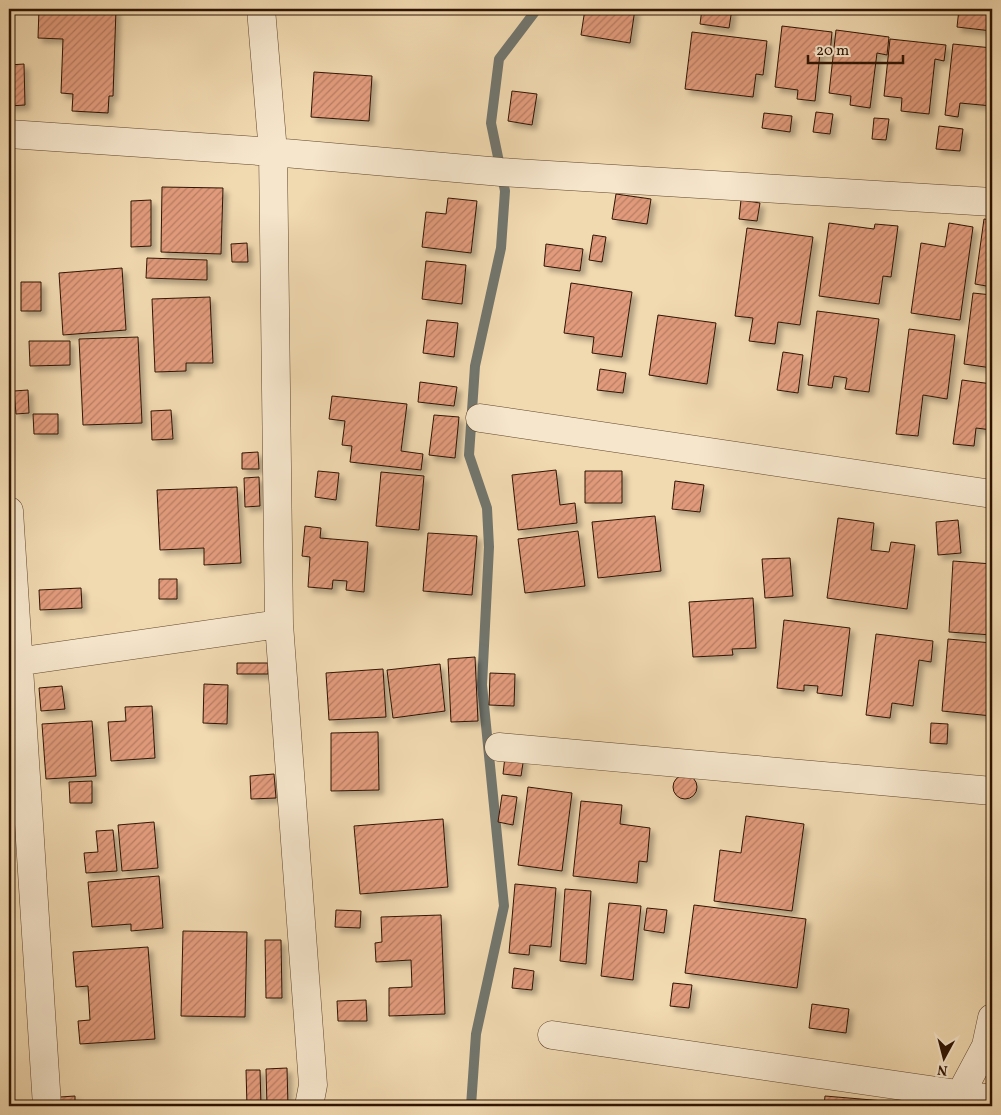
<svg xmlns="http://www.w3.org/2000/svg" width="1001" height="1115" viewBox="0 0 1001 1115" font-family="Vollkorn,serif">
  <defs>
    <pattern id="building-hatch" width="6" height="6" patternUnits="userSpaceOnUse" patternTransform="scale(1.25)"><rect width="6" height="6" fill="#e19b7b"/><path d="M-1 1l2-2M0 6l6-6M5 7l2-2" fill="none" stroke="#b77d63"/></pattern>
    <filter id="shadow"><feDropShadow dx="4.5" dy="4.5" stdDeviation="2.5" flood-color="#0004"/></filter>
  </defs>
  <rect width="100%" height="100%" fill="#f1d9b0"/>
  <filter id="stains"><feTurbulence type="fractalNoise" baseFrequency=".004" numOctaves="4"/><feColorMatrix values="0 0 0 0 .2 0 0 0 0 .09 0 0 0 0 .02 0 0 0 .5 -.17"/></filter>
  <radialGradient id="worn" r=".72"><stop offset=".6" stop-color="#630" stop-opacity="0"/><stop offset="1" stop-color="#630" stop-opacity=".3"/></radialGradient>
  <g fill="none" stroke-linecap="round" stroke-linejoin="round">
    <path stroke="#72766e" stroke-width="10" d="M 471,1106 L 476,1034 L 504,906 L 482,685 L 489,547 L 487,508 L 469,455 L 475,366 L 501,248 L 505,191 L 491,123 L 499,59 L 537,9"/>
  </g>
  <path fill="url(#building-hatch)" stroke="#2f1403" filter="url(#shadow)" d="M 39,9 L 116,9 L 113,96 L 109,96 L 108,113 L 72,111 L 73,94 L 61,93 L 63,39 L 38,38 Z
    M 585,9 L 635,9 L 630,43 L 581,35 Z
    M 702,9 L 732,9 L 729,28 L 700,24 Z
    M 959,9 L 992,9 L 992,31 L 957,27 Z
    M 782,26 L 832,32 L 830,54 L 820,53 L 815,101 L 797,99 L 798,90 L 775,87 Z
    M 836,30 L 889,37 L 887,55 L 877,53 L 870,108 L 850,105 L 851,96 L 829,93 Z
    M 692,32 L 767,41 L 763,75 L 756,74 L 753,97 L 685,89 Z
    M 890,39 L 946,45 L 944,61 L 935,59 L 929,114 L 901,111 L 902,98 L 884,96 Z
    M 953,44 L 992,48 L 992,106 L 960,103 L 958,117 L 945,115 Z
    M 24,64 L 25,105 L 9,106 L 9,65 Z
    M 314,72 L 372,76 L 369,121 L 311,117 Z
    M 512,91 L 537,94 L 532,125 L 508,121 Z
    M 816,112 L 833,114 L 830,134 L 813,132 Z
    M 764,113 L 792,116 L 790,132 L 762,128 Z
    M 874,118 L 889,119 L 886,140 L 872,139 Z
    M 939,126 L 963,129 L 960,151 L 936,149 Z
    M 162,187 L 223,188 L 221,254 L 161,252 Z
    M 616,194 L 651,199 L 647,224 L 612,219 Z
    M 448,198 L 477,201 L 471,253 L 422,247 L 426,212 L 446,214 Z
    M 151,200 L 151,246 L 131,247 L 131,201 Z
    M 741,200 L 760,203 L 757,221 L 739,219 Z
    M 984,219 L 992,220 L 992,287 L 975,284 Z
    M 829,223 L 874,229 L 875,224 L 898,226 L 891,277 L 883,276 L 879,304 L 819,296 Z
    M 949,223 L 973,227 L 960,320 L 911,313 L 921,243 L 945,247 Z
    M 747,228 L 813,237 L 800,325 L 778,322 L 775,344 L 749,341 L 753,318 L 735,316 Z
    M 593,235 L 606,237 L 602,262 L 589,260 Z
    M 247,243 L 248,262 L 232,262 L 231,244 Z
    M 546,244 L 583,249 L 580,271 L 544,266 Z
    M 147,258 L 207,260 L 207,280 L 146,278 Z
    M 426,261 L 466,265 L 462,304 L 422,299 Z
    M 122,268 L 126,330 L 63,335 L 59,273 Z
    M 21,282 L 41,282 L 41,311 L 21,311 Z
    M 571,283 L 632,292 L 622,357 L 592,353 L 594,337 L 564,333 Z
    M 973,293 L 992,295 L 992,368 L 964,364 Z
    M 210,297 L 213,363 L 186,363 L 186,371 L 155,372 L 152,299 Z
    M 817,311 L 879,319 L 869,392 L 845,389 L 847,378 L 834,376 L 832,388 L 808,385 Z
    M 658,315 L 716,323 L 707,384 L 649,375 Z
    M 427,320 L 458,323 L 454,357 L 423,353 Z
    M 909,329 L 955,335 L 947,399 L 923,395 L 918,436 L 896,434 Z
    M 138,337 L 142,423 L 83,425 L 79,339 Z
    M 29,341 L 70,341 L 70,365 L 30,366 Z
    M 783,352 L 803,355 L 798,393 L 777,390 Z
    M 600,369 L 626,373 L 623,393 L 597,390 Z
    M 962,380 L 992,384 L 992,430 L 976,428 L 974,446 L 953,444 Z
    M 420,382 L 457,387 L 454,406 L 418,402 Z
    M 28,390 L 29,413 L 16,414 L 14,391 Z
    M 332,396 L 407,404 L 401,451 L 423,454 L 421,470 L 350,462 L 352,446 L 342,445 L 345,421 L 329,419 Z
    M 171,410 L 173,439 L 152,440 L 151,411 Z
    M 33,414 L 58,414 L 58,434 L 34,434 Z
    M 434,415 L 459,417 L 455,458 L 429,455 Z
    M 258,452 L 259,469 L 242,469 L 242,453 Z
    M 556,470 L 560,505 L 575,503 L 577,523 L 518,530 L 512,475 Z
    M 318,471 L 339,473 L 336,500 L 315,497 Z
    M 585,471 L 622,471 L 622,503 L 585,503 Z
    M 381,472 L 424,476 L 419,530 L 376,526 Z
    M 259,477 L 260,506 L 245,507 L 244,478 Z
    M 675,481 L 704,485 L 700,512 L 672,509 Z
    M 237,487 L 241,563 L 204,565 L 204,548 L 160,550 L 157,490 Z
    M 655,516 L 661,571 L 598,578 L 592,522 Z
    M 838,518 L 874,523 L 871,550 L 889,552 L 891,542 L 915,545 L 907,609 L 827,598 Z
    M 958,520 L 961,553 L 938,555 L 936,522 Z
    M 305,526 L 321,528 L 320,538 L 368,542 L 364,592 L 346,590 L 347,581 L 333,580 L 332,589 L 308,587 L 310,557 L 302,556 Z
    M 578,531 L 585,586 L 525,593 L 518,539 Z
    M 428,533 L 477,536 L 472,595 L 423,591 Z
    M 790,558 L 793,596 L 765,598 L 762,559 Z
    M 953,561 L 992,564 L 992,635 L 949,632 Z
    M 159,579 L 177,579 L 177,599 L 159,599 Z
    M 81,588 L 82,608 L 40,610 L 39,590 Z
    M 753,598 L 756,648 L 732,649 L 733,655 L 693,657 L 689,602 Z
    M 784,620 L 850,628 L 842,696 L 817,693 L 818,686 L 804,685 L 804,691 L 777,688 Z
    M 876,634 L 933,641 L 931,662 L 919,660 L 913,706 L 892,703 L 890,718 L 866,715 Z
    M 948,639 L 992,643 L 992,716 L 942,711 Z
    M 475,657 L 478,721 L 451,722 L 448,659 Z
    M 237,663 L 268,663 L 268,674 L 237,674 Z
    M 440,664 L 445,711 L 393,718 L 387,670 Z
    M 383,669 L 386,717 L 329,720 L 326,673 Z
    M 490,673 L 515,674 L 514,706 L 489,705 Z
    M 204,684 L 228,685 L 227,724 L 203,723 Z
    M 62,686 L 65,709 L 41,711 L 39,688 Z
    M 152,706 L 155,758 L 111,761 L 108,722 L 126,721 L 125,707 Z
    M 92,721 L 96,776 L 46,779 L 42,724 Z
    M 931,723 L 948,724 L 947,744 L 930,743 Z
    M 378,732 L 379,790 L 331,791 L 331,733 Z
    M 506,748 L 525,750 L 521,776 L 503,774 Z
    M 274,774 L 276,798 L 251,799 L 250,776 Z
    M673 787a12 12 0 1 1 24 0a12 12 0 1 1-24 0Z
    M 92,781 L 92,803 L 70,803 L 69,782 Z
    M 528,787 L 572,793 L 562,871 L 518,865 Z
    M 502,795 L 517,797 L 513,825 L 498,822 Z
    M 581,801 L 622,805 L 620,824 L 650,828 L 647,862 L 639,861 L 637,883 L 573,876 Z
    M 746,816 L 804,824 L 792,911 L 714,901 L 720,850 L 741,853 Z
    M 443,819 L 448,887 L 360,894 L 354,826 Z
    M 154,822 L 158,868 L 122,871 L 118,825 Z
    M 113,830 L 117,871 L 86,873 L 84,853 L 98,852 L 96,831 Z
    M 159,876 L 163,928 L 131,931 L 131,924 L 92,927 L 88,882 Z
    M 515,884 L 556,888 L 551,947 L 530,945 L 529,955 L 509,953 Z
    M 565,889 L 591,891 L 586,964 L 560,961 Z
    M 609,903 L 641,906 L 633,980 L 601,976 Z
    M 694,905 L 806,919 L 797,988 L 685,973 Z
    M 647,908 L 667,910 L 664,933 L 644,930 Z
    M 336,910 L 361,911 L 360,928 L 335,927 Z
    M 441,915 L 445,1014 L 389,1016 L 389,988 L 412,987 L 411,960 L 376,962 L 375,943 L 382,942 L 381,917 Z
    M 183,931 L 247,932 L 245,1017 L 181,1016 Z
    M 265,940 L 281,940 L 282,998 L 266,998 Z
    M 148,947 L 155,1039 L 80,1044 L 78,1021 L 90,1020 L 88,986 L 76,987 L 73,952 Z
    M 514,968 L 534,971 L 532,990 L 512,988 Z
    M 673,983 L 692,985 L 689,1008 L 670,1006 Z
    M 366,1000 L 367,1021 L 338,1021 L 337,1001 Z
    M 812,1004 L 849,1009 L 846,1033 L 809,1028 Z
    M 287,1068 L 288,1106 L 267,1106 L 266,1069 Z
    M 246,1070 L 260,1070 L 261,1106 L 247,1106 Z
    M 75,1096 L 75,1106 L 60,1106 L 60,1097 Z
    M 825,1096 L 884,1101 L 883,1106 L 824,1106 Z"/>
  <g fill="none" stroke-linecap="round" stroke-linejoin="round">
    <g stroke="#60452e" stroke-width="29">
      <path id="minor" d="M 261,9 L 273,152 L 279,624 L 313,1085 L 309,1106
        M 9,134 L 273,152 L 501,172 L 992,202
        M 480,418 L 992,494
        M 9,511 L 47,1106
        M 9,663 L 279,624
        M 499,747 L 992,791
        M 552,1035 L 992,1099
        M 954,1106 L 986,1046 L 992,1018"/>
    </g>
    <use href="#minor" stroke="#f6e6cc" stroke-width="28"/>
  </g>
  <rect width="1001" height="1115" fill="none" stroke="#f1d9b0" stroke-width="30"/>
  <rect x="10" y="10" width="981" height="1095" fill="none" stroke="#2f1403" stroke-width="2.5"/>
  <rect x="15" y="15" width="971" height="1085" fill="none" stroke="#2f1403"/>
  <g transform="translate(944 1058) rotate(187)" stroke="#f6e6cc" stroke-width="4" paint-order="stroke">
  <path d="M0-4L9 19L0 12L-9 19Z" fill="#2f1403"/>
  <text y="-8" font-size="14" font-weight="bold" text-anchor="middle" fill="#2f1403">N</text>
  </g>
  <path d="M808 55v8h95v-8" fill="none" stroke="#2f1403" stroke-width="2.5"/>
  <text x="816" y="55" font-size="15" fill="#2f1403" stroke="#f6e6cc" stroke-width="4" paint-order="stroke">20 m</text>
  <rect width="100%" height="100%" filter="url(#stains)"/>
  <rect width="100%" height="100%" fill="url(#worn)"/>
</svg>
